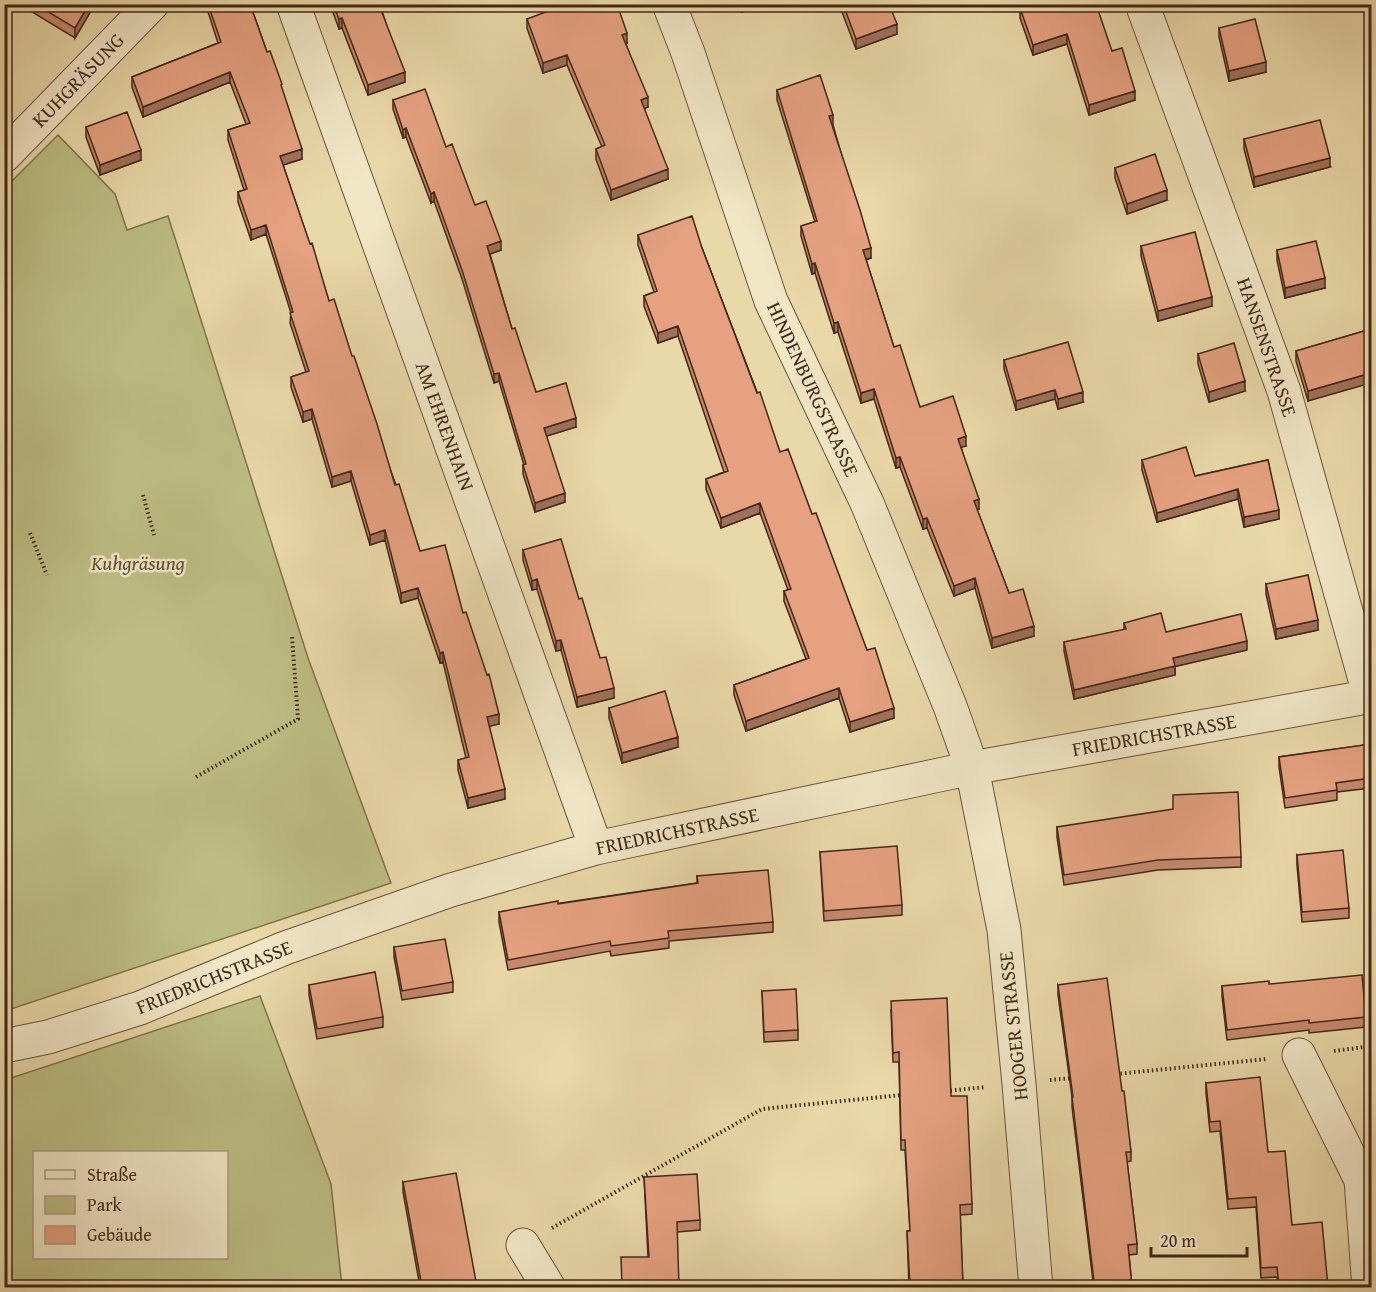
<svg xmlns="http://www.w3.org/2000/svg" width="1376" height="1292" viewBox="0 0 1376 1292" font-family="'Gentium Book Plus',serif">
  <rect width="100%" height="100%" fill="#e9d8a8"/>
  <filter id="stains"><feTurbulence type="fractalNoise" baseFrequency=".00333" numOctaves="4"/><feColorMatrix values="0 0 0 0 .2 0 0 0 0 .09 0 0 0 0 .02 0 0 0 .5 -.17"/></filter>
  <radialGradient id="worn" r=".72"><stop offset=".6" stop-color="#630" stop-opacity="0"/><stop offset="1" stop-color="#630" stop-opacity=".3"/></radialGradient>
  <path fill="#bcbd83" stroke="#80724e" stroke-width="1.5" fill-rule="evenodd" d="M 58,135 L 115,194 L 127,230 L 168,216 L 308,658 L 391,883 L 5,1011 L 5,188 Z
    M 260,996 L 331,1184 L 342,1287 L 5,1287 L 5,1080 ZM 34,1152 L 226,1152 L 226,1258 L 34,1258 Z"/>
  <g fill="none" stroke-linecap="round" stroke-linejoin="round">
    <g stroke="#6c533e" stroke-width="35">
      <path id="minor" d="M 293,4 L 596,848
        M 669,4 L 688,53 L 771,301 L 867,503 L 950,706 L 972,768 L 1004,930 L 1019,1084 L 1036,1288
        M 1142,4 L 1284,391 L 1370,697
        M 4,156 L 152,4
        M 4,1046 L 48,1037 L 140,1008 L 285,948 L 451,890 L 596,848 L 972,768 L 1372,696
        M 1299,1055 L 1361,1180 L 1369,1288
        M 523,1245 L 549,1288"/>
    </g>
    <path stroke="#43271a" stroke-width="4" stroke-dasharray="1.5 3" stroke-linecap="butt" d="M 143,495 L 154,535
      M 30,533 L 47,575
      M 196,777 L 298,719 L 292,637
      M 1334,1051 L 1372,1046
      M 1116,1074 L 1267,1059
      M 1050,1080 L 1073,1078
      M 946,1091 L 986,1087
      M 552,1228 L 762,1109 L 902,1095"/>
    <use href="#minor" stroke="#f1e6c6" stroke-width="33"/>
  </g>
  <path fill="#c58a6e" stroke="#43271a" stroke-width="1.5" d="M 19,4 L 95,4 L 75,38 Z
    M 208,4 L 250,4 L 267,52 L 282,90 L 302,159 L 283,165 L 329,301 L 420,551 L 463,613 L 499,724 L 489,726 L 505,799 L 468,808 L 458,770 L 458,760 L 466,758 L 443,662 L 440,663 L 418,598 L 401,603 L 385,540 L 370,545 L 351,481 L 332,487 L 312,419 L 303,422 L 291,387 L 291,377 L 306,372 L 290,323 L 291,313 L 266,234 L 251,240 L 238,202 L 238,192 L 244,190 L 228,140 L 228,130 L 246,124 L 230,82 L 143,117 L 132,87 L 132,77 L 218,43 L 208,12 Z
    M 330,4 L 382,4 L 382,11 L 405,82 L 368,95 L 342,28 L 339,29 Z
    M 738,4 L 756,4 L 742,12 Z
    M 839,4 L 889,4 L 897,34 L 856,49 Z
    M 1020,8 L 1112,51 L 1135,100 L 1089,115 L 1067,44 L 1033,55 L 1020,18 Z
    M 527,19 L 627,43 L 626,44 L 648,107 L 644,108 L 668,179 L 611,200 L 596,159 L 596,149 L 602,147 L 567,65 L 543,73 L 527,28 Z
    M 1219,28 L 1266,72 L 1229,81 L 1219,37 Z
    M 777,90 L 833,125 L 871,258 L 866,260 L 894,347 L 920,407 L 966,446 L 961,447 L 979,509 L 977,510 L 1009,593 L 1034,636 L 992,648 L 975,588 L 954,596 L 927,528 L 923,529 L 900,467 L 896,468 L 874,399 L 861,403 L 838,332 L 834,333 L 815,273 L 812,274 L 801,236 L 801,226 L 815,222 L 777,100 Z
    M 393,100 L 446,147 L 475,205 L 501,250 L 490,254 L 512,329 L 536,392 L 576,427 L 546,436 L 565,502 L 535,512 L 523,474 L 523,465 L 524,465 L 499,381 L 494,383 L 462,279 L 434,201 L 431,203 L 406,137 L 403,138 L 393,109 Z
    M 86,127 L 141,160 L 100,175 L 86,137 Z
    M 1244,139 L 1330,167 L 1254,187 L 1244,149 Z
    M 1115,168 L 1167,200 L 1127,214 L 1115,178 Z
    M 638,235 L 702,248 L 780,452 L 812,514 L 894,718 L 850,732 L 839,698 L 746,731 L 734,695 L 734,685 L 806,659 L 784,601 L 784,591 L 788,590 L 760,513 L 721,528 L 706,489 L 706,479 L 724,472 L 678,336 L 658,343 L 644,306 L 644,296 L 654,292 L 638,245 Z
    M 1141,246 L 1212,306 L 1158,321 L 1141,256 Z
    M 1277,250 L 1325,288 L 1285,298 L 1277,260 Z
    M 1371,329 L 1308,401 L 1296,361 L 1296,351 Z
    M 1198,354 L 1245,391 L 1209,402 L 1198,364 Z
    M 1004,360 L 1083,402 L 1058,409 L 1055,399 L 1016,410 L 1004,369 Z
    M 1142,460 L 1195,476 L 1268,460 L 1279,519 L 1244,527 L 1238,499 L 1157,522 L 1142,470 Z
    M 523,550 L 579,599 L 614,698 L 577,707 L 561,650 L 556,651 L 537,589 L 532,590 L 523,560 Z
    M 1266,584 L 1318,630 L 1276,639 L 1266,594 Z
    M 1124,623 L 1166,632 L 1247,650 L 1175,666 L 1175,675 L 1074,699 L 1064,651 L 1064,642 L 1124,630 Z
    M 609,708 L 678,747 L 622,763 L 609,718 Z
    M 1371,744 L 1371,788 L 1337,792 L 1337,800 L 1285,808 L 1279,767 L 1279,757 Z
    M 1057,827 L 1241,857 L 1241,867 L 1158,870 L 1064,885 L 1057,837 Z
    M 820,852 L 902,905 L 902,915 L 824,921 Z
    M 1297,855 L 1349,908 L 1349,918 L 1302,922 L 1297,865 Z
    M 697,876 L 773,922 L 773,932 L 669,941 L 669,948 L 611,956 L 610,951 L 508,970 L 499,922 L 499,912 L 697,883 Z
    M 394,947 L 453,982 L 453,992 L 402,1000 L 394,957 Z
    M 1269,984 L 1366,1017 L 1366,1027 L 1309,1033 L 1309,1030 L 1227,1040 L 1222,996 L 1222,986 Z
    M 309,985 L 383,1017 L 383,1027 L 317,1039 L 309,995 Z
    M 1058,985 L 1122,1091 L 1131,1152 L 1131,1161 L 1127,1162 L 1137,1244 L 1137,1254 L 1129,1255 L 1132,1287 L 1087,1287 L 1087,1281 L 1093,1281 L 1072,1107 L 1072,1097 L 1058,995 Z
    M 762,991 L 798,1030 L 798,1040 L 764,1042 Z
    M 891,1011 L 951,1096 L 972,1204 L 972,1214 L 960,1215 L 963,1287 L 909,1287 L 907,1231 L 910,1231 L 905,1150 L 901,1150 L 899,1062 L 893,1062 Z
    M 1206,1083 L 1268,1152 L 1292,1225 L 1328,1287 L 1278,1287 L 1277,1277 L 1261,1278 L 1256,1207 L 1228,1209 L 1220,1131 L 1210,1132 L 1206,1093 Z
    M 644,1177 L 700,1220 L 700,1230 L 677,1232 L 648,1257 Z
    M 403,1182 L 477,1287 L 420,1287 L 403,1192 Z"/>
  <path fill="#a0715a" stroke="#43271a" stroke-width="1.5" d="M 89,4 L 95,4 L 75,38 L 75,28 Z
    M 742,4 L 756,4 L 742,12 Z
    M 342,18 L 342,28 L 339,29 L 339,19 Z
    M 897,24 L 897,34 L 856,49 L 856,39 Z
    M 627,33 L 627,43 L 622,45 L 622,35 Z
    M 1067,34 L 1067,44 L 1033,55 L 1033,45 Z
    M 567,55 L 567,65 L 543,73 L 543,63 Z
    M 1266,62 L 1266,72 L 1229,81 L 1229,71 Z
    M 230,72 L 230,82 L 143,117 L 143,107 Z
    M 405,72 L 405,82 L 368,95 L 368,85 Z
    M 1135,91 L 1135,100 L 1089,115 L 1089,105 Z
    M 648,97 L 648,107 L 641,110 L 641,100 Z
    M 833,115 L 833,125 L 829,126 L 829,116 Z
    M 406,128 L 406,137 L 403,138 L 403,130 Z
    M 302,149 L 302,159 L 280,166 L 280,156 Z
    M 141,150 L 141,160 L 100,175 L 100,165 Z
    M 1330,158 L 1330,167 L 1254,187 L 1254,177 Z
    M 668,169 L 668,179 L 611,200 L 611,190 Z
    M 1167,190 L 1167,200 L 1127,214 L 1127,204 Z
    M 434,192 L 434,201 L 431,203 L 431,194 Z
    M 266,225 L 266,234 L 251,240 L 251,230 Z
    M 501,241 L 501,250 L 487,255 L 487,246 Z
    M 871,248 L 871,258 L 863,260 L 863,250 Z
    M 815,263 L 815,273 L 812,274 L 812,264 Z
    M 1325,278 L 1325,288 L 1285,298 L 1285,288 Z
    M 1212,297 L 1212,306 L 1158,321 L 1158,311 Z
    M 838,322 L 838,332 L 834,333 L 834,323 Z
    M 678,326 L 678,336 L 658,343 L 658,333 Z
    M 499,373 L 499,381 L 494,383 L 494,374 Z
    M 1371,373 L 1371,383 L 1308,401 L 1308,391 Z
    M 1245,381 L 1245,391 L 1209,402 L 1209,392 Z
    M 874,389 L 874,399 L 861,403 L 861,393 Z
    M 1055,390 L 1055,399 L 1016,410 L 1016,401 Z
    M 1083,392 L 1083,402 L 1058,409 L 1058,399 Z
    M 312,409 L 312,419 L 303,422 L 303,412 Z
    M 576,418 L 576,427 L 544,437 L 544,428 Z
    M 966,436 L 966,446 L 958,448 L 958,439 Z
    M 900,457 L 900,467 L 896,468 L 896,458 Z
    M 351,471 L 351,481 L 332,487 L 332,477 Z
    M 1238,489 L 1238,499 L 1157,522 L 1157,513 Z
    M 565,493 L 565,502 L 535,512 L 535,503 Z
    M 979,499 L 979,509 L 974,511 L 974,501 Z
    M 760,503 L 760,513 L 721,528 L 721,518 Z
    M 1279,510 L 1279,519 L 1244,527 L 1244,517 Z
    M 927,518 L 927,528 L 923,529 L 923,519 Z
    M 385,530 L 385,540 L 370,545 L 370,535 Z
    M 975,578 L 975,588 L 954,596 L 954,586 Z
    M 537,579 L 537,589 L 532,590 L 532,581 Z
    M 418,588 L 418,598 L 401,603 L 401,593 Z
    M 1318,620 L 1318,630 L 1276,639 L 1276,629 Z
    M 1034,626 L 1034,636 L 992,648 L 992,638 Z
    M 561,640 L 561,650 L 556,651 L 556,641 Z
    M 1247,641 L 1247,650 L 1173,667 L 1173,658 Z
    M 443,652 L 443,662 L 440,663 L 440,653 Z
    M 1175,666 L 1175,675 L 1074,699 L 1074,690 Z
    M 614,688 L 614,698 L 577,707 L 577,697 Z
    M 839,688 L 839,698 L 746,731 L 746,721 Z
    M 894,708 L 894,718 L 850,732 L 850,722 Z
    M 499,714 L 499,724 L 487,727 L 487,717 Z
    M 678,737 L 678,747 L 622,763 L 622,753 Z
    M 505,789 L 505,799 L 468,808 L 468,798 Z"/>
  <path fill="#e5a180" stroke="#43271a" stroke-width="1.5" d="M 35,4 L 89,4 L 75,28 Z
    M 208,4 L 250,4 L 267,52 L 270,51 L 282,84 L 281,85 L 302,149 L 280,156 L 310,244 L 312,243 L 329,301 L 334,299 L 352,356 L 354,356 L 377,424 L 395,485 L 399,484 L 420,551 L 445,545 L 463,613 L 466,612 L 487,675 L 489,674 L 499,714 L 487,717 L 505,789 L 468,798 L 458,760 L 469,757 L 443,652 L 440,653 L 418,588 L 401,593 L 385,530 L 370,535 L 351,471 L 332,477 L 312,409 L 303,412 L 291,377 L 309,371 L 290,313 L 293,312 L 266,225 L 251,230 L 238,192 L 247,189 L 228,130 L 250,123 L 230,72 L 143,107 L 132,77 L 221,42 Z
    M 333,4 L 380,4 L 379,5 L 405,72 L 368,85 L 342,18 L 339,19 Z
    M 567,4 L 617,4 L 627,33 L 622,35 L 648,97 L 641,100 L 668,169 L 611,190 L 596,149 L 605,145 L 567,55 L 543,63 L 527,19 Z
    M 843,4 L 889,4 L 897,24 L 856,39 Z
    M 1031,4 L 1096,4 L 1112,51 L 1122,48 L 1135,91 L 1089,105 L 1067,34 L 1033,45 L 1020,8 Z
    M 1255,19 L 1266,62 L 1229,71 L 1219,28 Z
    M 820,75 L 833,115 L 829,116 L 860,210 L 871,248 L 863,250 L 894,347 L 900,345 L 920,407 L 953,396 L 966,436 L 958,439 L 979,499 L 974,501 L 1009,593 L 1023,589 L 1034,626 L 992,638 L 975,578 L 954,586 L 927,518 L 923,519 L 900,457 L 896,458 L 874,389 L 861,393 L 838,322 L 834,323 L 815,263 L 812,264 L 801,226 L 817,221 L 777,90 Z
    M 425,89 L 446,147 L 452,144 L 475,205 L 486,201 L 501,241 L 487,246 L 512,329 L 515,328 L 536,392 L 566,383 L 576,418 L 544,428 L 565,493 L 535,503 L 523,465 L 526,464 L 499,373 L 494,374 L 462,270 L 434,192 L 431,194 L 406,128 L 403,130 L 393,100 Z
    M 127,112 L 141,150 L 100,165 L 86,127 Z
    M 1320,120 L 1330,158 L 1254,177 L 1244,139 Z
    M 1155,154 L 1167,190 L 1127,204 L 1115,168 Z
    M 692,216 L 702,248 L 757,393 L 760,392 L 780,452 L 788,449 L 812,514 L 816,513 L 867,650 L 875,648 L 894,708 L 850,722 L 839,688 L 746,721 L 734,685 L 809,658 L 784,591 L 791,589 L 760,503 L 721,518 L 706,479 L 728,471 L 678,326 L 658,333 L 644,296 L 657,291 L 638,235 Z
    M 1195,232 L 1212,297 L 1158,311 L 1141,246 Z
    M 1316,241 L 1325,278 L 1285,288 L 1277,250 Z
    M 1371,329 L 1371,373 L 1308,391 L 1296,351 Z
    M 1068,342 L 1083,392 L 1058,399 L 1055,390 L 1016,401 L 1004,360 Z
    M 1234,343 L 1245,381 L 1209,392 L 1198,354 Z
    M 1186,447 L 1195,476 L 1268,460 L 1279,510 L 1244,517 L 1238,489 L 1157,513 L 1142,460 Z
    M 561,539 L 579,599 L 582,598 L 600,658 L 606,657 L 614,688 L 577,697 L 561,640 L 556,641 L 537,579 L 532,581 L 523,550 Z
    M 1308,575 L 1318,620 L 1276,629 L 1266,584 Z
    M 1161,613 L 1166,632 L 1241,614 L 1247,641 L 1173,658 L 1175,666 L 1074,690 L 1064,642 L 1126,629 L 1124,623 Z
    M 665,691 L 678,737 L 622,753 L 609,708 Z
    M 1371,744 L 1371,778 L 1336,783 L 1337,790 L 1285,798 L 1279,757 Z
    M 1238,792 L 1241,857 L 1158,860 L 1064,875 L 1057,827 L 1173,809 L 1173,795 Z
    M 897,846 L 902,905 L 824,911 L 820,852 Z
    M 1343,850 L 1349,908 L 1302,912 L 1297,855 Z
    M 768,870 L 773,922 L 668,931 L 669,938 L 611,946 L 610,941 L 508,960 L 499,912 L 558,901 L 558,904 L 698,883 L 697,876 Z
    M 445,939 L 453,982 L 402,991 L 394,947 Z
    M 375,972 L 383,1017 L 317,1029 L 309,985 Z
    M 1362,975 L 1366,1017 L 1309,1023 L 1309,1020 L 1227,1030 L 1222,986 L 1269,981 L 1269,984 Z
    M 1107,978 L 1122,1091 L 1124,1091 L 1131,1152 L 1126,1152 L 1137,1244 L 1128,1245 L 1132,1287 L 1088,1287 L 1087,1281 L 1094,1281 L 1072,1097 L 1073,1097 L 1058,985 Z
    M 796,989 L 798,1030 L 764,1032 L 762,991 Z
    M 947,998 L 951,1096 L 967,1096 L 972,1204 L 960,1205 L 963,1287 L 910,1287 L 907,1231 L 910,1231 L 905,1140 L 901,1140 L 899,1052 L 893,1053 L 891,1001 Z
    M 1260,1077 L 1268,1152 L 1285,1151 L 1292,1225 L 1322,1222 L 1328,1287 L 1279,1287 L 1277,1267 L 1261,1268 L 1256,1197 L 1228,1199 L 1220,1121 L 1210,1122 L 1206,1083 Z
    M 456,1173 L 477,1287 L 422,1287 L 403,1182 Z
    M 697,1174 L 700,1220 L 677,1222 L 679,1287 L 622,1287 L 621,1257 L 649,1257 L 644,1177 Z"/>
  <g text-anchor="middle" stroke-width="5" stroke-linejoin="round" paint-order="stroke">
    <g font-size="20" fill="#43271a" stroke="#f1e6c6">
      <text transform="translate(78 80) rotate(-46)" y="7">KUHGRÄSUNG</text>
      <text transform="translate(1267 347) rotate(71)" y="7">HANSENSTRASSE</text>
      <text transform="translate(813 389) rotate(65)" y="7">HINDENBURGSTRASSE</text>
      <text transform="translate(445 426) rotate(70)" y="7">AM EHRENHAIN</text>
      <text transform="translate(1154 735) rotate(-10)" y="7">FRIEDRICHSTRASSE</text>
      <text transform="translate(677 831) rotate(-12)" y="7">FRIEDRICHSTRASSE</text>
      <text transform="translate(214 977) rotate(-22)" y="7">FRIEDRICHSTRASSE</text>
      <text transform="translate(1013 1026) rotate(-96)" y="7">HOOGER STRASSE</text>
    </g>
    <g font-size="20" font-style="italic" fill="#614c34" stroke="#f1e6c6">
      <text x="138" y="570">Kuhgräsung</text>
    </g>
  </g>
  <rect width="1376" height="1292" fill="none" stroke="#e9d8a8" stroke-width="24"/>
  <rect x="6" y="6" width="1364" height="1280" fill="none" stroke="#43271a" stroke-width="3"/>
  <rect x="12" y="12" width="1352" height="1268" fill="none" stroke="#43271a" stroke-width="1.5"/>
  <rect x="33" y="1151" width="195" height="108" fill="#f1e6c6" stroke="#ab9a81" stroke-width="1.5"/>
  <rect x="45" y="1170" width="30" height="9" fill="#f1e6c6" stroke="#ab9a81" stroke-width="1.5"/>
  <text x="87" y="1181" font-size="18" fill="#43271a">Straße</text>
  <rect x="45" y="1196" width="30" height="18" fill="#bcbd83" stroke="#ab9a81" stroke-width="1.5"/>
  <text x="87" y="1211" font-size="18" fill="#43271a">Park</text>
  <rect x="45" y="1226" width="30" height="18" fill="#e5a180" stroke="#ab9a81" stroke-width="1.5"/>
  <text x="87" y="1241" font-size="18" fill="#43271a">Gebäude</text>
  <path d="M1151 1247v9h96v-9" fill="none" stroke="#43271a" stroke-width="3"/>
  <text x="1160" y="1247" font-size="18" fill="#43271a" stroke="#f1e6c6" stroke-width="4.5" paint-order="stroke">20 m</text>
  <rect width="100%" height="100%" filter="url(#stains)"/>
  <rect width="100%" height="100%" fill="url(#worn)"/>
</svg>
